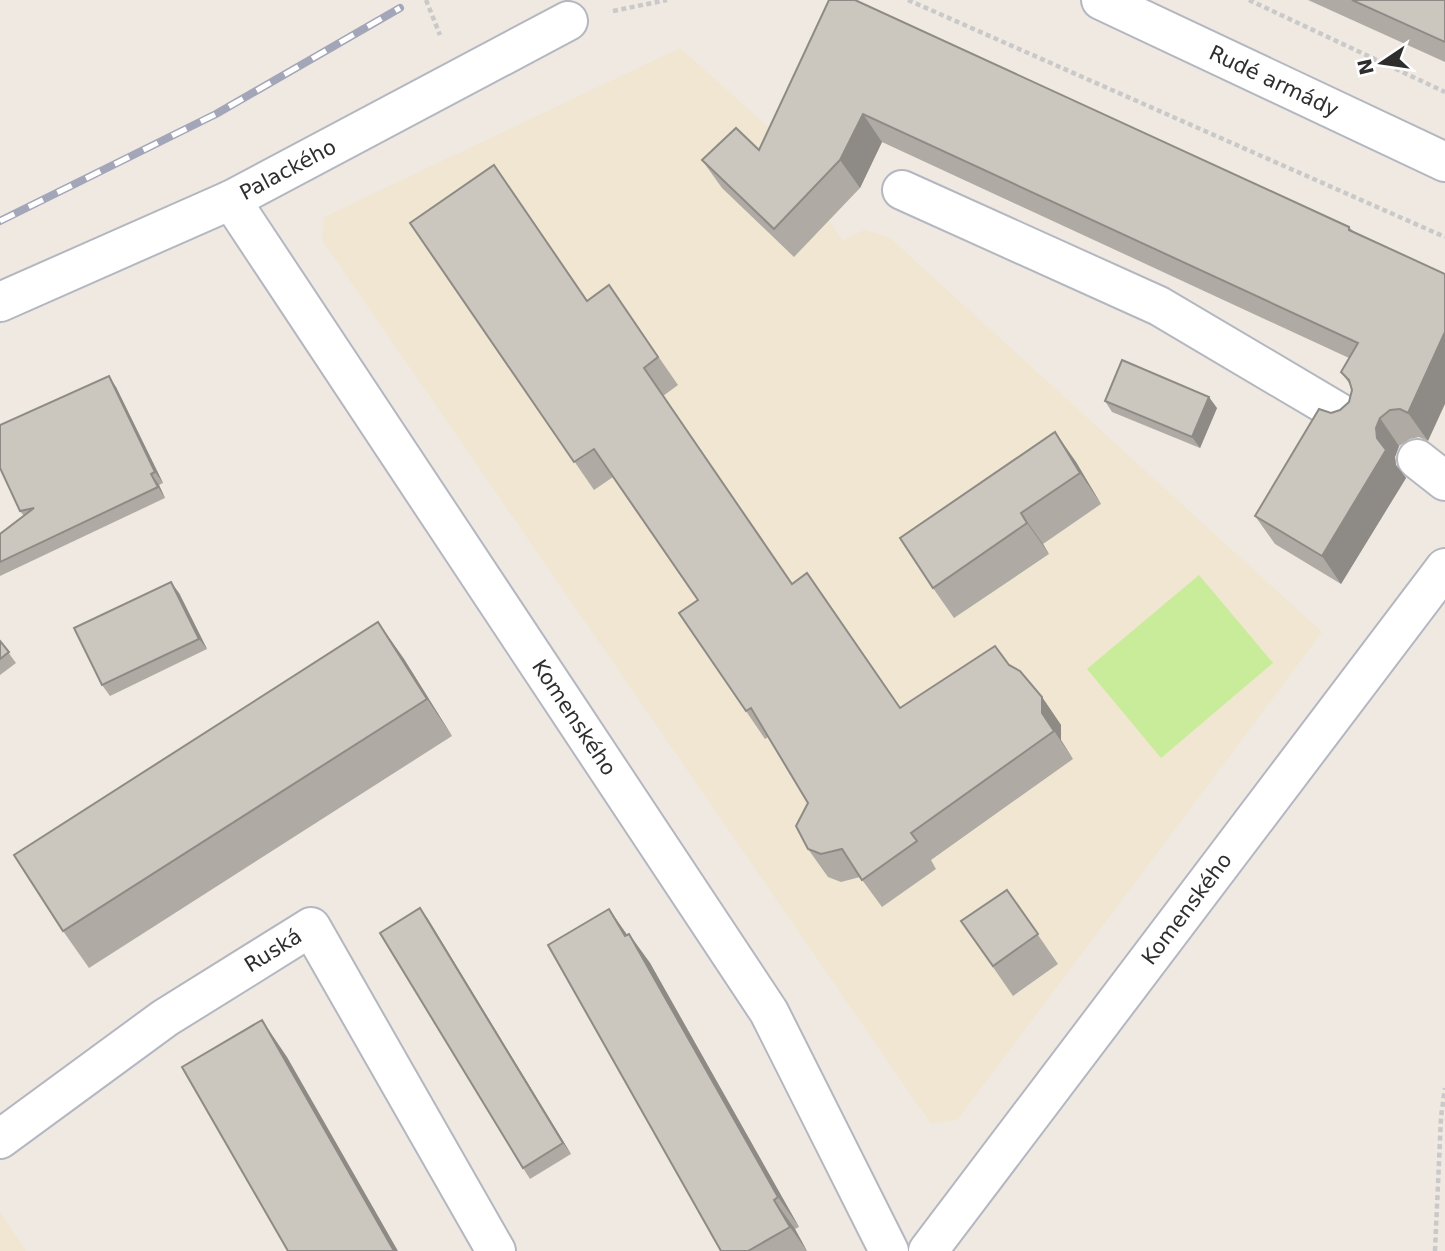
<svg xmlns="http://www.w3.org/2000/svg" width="1445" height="1251" viewBox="0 0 1445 1251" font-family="'DejaVu Sans',sans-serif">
  <rect width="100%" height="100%" fill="#efe9e1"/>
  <path fill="#f0e6d1" d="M 680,48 L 776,134 L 842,240 L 865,230 L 889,237 L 1322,632 L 958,1119 L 931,1124 L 322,240 L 324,217 Z
    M 0,1212 L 26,1251 L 0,1251 Z"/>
  <path fill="#c9ec9a" d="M 1199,575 L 1273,663 L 1161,758 L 1087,669 Z"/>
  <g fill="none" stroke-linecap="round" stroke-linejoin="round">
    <g stroke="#b4b7c1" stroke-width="42">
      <g id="street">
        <path d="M 902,190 L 1159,306 L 1350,419"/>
        <path id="s1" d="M 231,200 L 769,1012 L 889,1251"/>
        <path id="s2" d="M 0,302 L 231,200 L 568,21"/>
        <path d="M 1417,459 L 1445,481"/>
        <path id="s3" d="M 0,1139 L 165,1018 L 311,927 L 496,1251"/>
        <path id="s4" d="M 928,1251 L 1445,568"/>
      </g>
    </g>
    <g stroke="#b4b7c1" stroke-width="42">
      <g id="secondary">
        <path id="s5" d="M 1101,0 L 1445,162"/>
      </g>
    </g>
    <path stroke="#c9c9c9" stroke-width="4.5" stroke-dasharray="5 3.5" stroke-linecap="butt" d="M 426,0 L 440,35
      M 908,0 L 1445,237
      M 1249,0 L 1445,92
      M 613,11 L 667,0
      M 1435,1251 L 1441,1117 L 1445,1088"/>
    <use href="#street" stroke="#fff" stroke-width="38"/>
    <use href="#secondary" stroke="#fff" stroke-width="38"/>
    <g stroke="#a3a6b8" stroke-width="8">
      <path id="rail" d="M 0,221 L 216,114 L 400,8"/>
    </g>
    <use href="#rail" stroke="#fff" stroke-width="5" stroke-dasharray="16" stroke-linecap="butt"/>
  </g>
  <path fill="#afaba4" d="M 829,0 L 1349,227 L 1353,231 L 1428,441 L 1419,437 L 1410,439 L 1399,446 L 1395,457 L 1396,465 L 1406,478 L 1341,584 L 1275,544 L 1255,516 L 1331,413 L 1340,410 L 1349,402 L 1352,390 L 1351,386 L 1341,372 L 1349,358 L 882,142 L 860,188 L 794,257 L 722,188 L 702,160 L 759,150 Z
    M 1308,0 L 1445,0 L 1445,62 Z
    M 410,223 L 587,301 L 609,285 L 678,385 L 663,396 L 792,584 L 900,708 L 1009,665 L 1042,697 L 1061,725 L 1061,740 L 1073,759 L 931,860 L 936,869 L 882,907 L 860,877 L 841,882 L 828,877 L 808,849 L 808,803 L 768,737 L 765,739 L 679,613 L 698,600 L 613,477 L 594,490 Z
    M 116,387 L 163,483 L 159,485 L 165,498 L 0,576 L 0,534 L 24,516 L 20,511 Z
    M 1105,401 L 1217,408 L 1200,448 L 1112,412 Z
    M 1055,432 L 1076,462 L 1101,504 L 1043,544 L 1049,554 L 954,618 L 933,588 Z
    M 179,593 L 207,649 L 110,696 L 102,685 Z
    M 378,622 L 404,659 L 452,736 L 89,968 L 63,931 Z
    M 0,641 L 16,663 L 0,675 Z
    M 1007,890 L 1058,964 L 1013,996 L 961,921 Z
    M 420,908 L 571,1154 L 530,1179 L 523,1168 Z
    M 609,909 L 627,935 L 629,934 L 650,963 L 799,1227 L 795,1229 L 807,1251 L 721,1251 Z"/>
  <path fill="#8e8b86" d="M 863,114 L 882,142 L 860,188 L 840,160 Z
    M 1445,332 L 1445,404 L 1428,441 L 1408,413 Z
    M 109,376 L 116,387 L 163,483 L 155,472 Z
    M 1209,397 L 1217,408 L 1200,448 L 1192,437 Z
    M 1380,418 L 1399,446 L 1395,457 L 1396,465 L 1406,478 L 1341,584 L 1322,556 L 1377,438 L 1376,428 Z
    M 1055,432 L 1076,462 L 1101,504 L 1080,473 Z
    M 151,474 L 159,485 L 165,498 L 158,487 Z
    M 1021,513 L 1043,544 L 1049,554 L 1027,523 Z
    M 171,582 L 179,593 L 207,649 L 199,639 Z
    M 378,622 L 404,659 L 452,736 L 427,699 Z
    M 1042,697 L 1061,725 L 1061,740 L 1073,759 L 1042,713 Z
    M 420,908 L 428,919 L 571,1154 L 563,1143 Z
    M 609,909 L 630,939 L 625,936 Z
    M 629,934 L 650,963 L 799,1227 L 778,1197 Z
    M 262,1020 L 287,1057 L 398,1251 L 394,1251 Z
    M 774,1200 L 795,1229 L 807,1251 L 790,1227 Z"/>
  <path fill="#cbc7bf" stroke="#8e8b86" stroke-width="2" d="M 829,0 L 855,0 L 1349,227 L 1349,230 L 1445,274 L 1445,332 L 1408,413 L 1400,409 L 1390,410 L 1380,418 L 1376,428 L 1377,438 L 1386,450 L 1322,556 L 1255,516 L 1319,409 L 1331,413 L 1340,410 L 1349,402 L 1352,390 L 1349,380 L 1341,372 L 1358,343 L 863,114 L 840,160 L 774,229 L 702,160 L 736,128 L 759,150 Z
    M 1352,0 L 1445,0 L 1445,42 Z
    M 494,165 L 587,301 L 609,285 L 658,357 L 644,368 L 792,584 L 807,573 L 900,708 L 995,646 L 1009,665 L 1020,671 L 1042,697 L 1042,713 L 1054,731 L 911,833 L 917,841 L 862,880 L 842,849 L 821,854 L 808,849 L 796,826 L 808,803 L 751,708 L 746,711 L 679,613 L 698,600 L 594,449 L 574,462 L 410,223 Z
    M 1122,360 L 1209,397 L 1192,437 L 1105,401 Z
    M 109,376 L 155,472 L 151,474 L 158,487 L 0,562 L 0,534 L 34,508 L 20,511 L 0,468 L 0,425 Z
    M 1055,432 L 1080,473 L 1021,513 L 1027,523 L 933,588 L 900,538 Z
    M 171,582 L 199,639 L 102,685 L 74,628 Z
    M 378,622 L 427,699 L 63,931 L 14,855 Z
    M 0,641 L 9,652 L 0,659 Z
    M 1007,890 L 1038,934 L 993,966 L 961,921 Z
    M 420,908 L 563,1143 L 523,1168 L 380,933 Z
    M 609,909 L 625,936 L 629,934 L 778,1197 L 774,1200 L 790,1227 L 748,1251 L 721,1251 L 548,945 Z
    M 262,1020 L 394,1251 L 288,1251 L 182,1067 Z"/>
  <g text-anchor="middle" stroke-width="5" stroke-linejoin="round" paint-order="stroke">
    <g font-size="21" fill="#2e2e2e" stroke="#fff">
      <text dy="7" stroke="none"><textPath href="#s5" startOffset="191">Rudé armády</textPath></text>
      <text dy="7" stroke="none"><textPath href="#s2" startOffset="317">Palackého</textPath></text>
      <text dy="7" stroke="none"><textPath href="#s1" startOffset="621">Komenského</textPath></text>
      <text dy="7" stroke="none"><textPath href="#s4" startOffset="429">Komenského</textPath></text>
      <text dy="7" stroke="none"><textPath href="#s3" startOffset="332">Ruská</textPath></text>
    </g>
  </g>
  <g transform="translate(1382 63) rotate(257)" stroke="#ffffff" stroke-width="5" paint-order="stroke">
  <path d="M0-5L12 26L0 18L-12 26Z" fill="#2e2e2e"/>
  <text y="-10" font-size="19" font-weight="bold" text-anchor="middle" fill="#2e2e2e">N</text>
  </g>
</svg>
